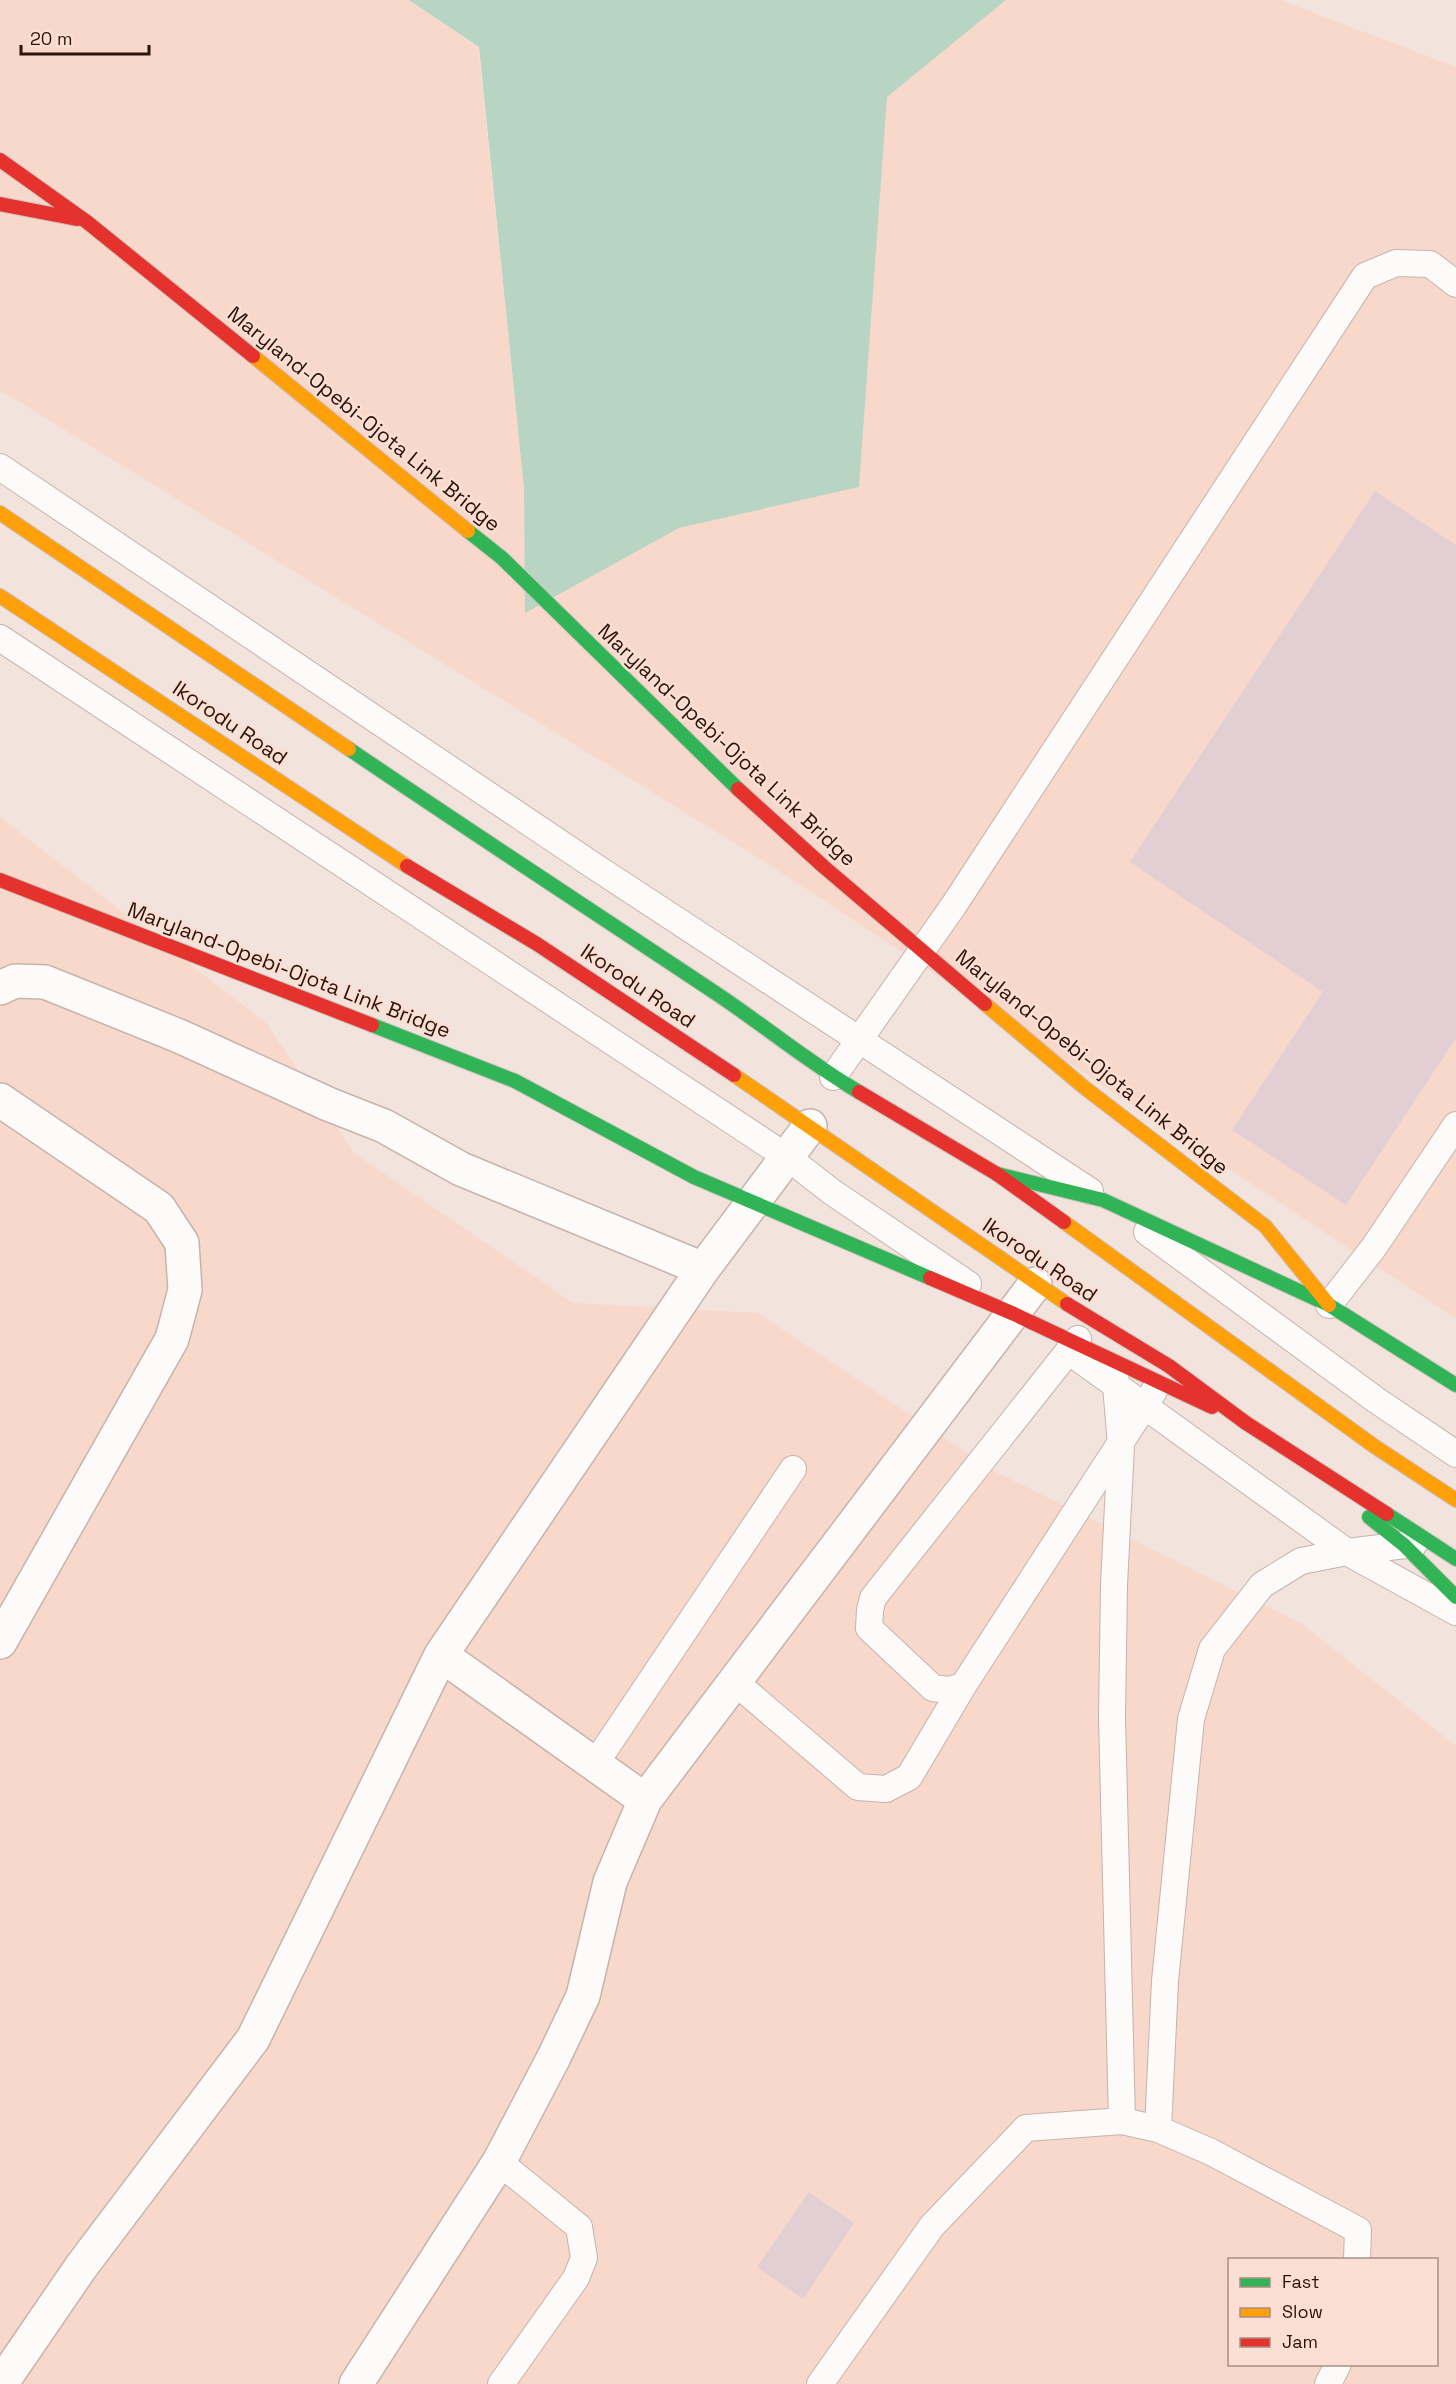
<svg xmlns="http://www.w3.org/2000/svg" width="1456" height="2384" viewBox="0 0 1456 2384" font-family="'Space Grotesk',sans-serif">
  <rect width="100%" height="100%" fill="#f2e3dd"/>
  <path fill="#f8d8ca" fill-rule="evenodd" d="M 0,0 L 409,0 L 478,47 L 524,488 L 525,612 L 679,528 L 858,487 L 887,97 L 1006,0 L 1280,0 L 1456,67 L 1456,1319 L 767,863 L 0,390 Z
    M 0,817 L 266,1023 L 354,1153 L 573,1303 L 758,1313 L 994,1471 L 1302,1624 L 1456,1746 L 1456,2384 L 0,2384 ZM 1230,2260 L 1436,2260 L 1436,2364 L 1230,2364 Z"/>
  <path fill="#b8d5c3" d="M 409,0 L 1006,0 L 887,97 L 859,487 L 679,528 L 525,613 L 524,488 L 479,47 Z"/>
  <path fill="#e2cfd3" d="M 1375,491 L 1456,545 L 1456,1038 L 1346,1205 L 1232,1130 L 1323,992 L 1130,862 Z
    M 809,2192 L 854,2223 L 803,2299 L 757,2267 Z"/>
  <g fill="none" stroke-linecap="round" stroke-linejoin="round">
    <g stroke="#c6b3ac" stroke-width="28">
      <path id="lane" d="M 0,467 L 594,866 L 1090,1191
        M 0,638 L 787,1157 L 832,1192 L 968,1284
        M 833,1077 L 954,905 L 1365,276 L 1396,263 L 1430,264 L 1456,284
        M 1147,1232 L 1376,1400 L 1456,1454
        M 1329,1305 L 1374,1247 L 1456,1125
        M 1078,1339 L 873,1598 L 870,1610 L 869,1628 L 933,1688 L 948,1690 L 963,1686 L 1154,1391
        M 1071,1353 L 1347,1552 L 1456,1612
        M 1115,1374 L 1121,1445 L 1114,1585 L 1112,1717 L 1122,2121
        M 735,1682 L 858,1787 L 886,1789 L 909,1777 L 963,1686
        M 595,1764 L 793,1469
        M 1158,2129 L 1165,1981 L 1191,1719 L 1212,1649 L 1262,1585 L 1301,1561 L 1347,1552 L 1414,1544
        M 499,2162 L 579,2227 L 584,2258 L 576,2278 L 501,2384
        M 820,2384 L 932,2226 L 1026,2128 L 1122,2121 L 1158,2129 L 1211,2152 L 1358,2230 L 1357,2260
        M 1328,2384 L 1338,2364"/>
    </g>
    <g stroke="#c6b3ac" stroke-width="36">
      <path id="street" d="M 0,988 L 15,981 L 45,982 L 179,1036 L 328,1104 L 384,1126 L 461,1169 L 703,1269
        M 0,1100 L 159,1208 L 182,1243 L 185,1290 L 172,1339 L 0,1642
        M 441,1655 L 645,1800
        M 1,2384 L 81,2267 L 253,2039 L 441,1655 L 703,1269 L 810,1126
        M 356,2384 L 499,2162 L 554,2057 L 583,1996 L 610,1882 L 645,1800 L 1035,1284"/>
    </g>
    <g stroke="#ccc1bd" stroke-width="16">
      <path id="fast" d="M 468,531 L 502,558 L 738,789
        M 349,749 C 471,832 594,912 717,994 C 765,1026 809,1063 859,1092
        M 372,1025 L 515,1081 L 694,1177 L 930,1278
        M 997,1174 L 1103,1200 L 1329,1305 L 1456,1385
        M 1387,1514 L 1456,1559
        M 1369,1517 L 1404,1545 L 1456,1597"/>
    </g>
    <g stroke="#ccc1bd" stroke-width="16">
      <path id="slow" d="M 253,356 L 468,531
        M 0,513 L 349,749
        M 0,596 L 407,866
        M 985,1004 L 1085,1088 L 1265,1226 L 1329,1305
        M 734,1075 L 1067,1304
        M 1064,1222 L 1374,1446 L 1456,1500"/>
    </g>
    <g stroke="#ccc1bd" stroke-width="16">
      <path id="jam" d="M 0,160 L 87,222 L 253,356
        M 0,204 L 77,219
        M 738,789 L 824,867 L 985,1004
        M 407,866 L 537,944 L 734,1075
        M 0,880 L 372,1025
        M 859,1092 L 997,1174 L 1064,1222
        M 930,1278 L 1014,1314 L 1212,1407
        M 1067,1304 L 1169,1366 L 1246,1423 L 1387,1514"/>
    </g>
    <use href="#lane" stroke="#fdfbfa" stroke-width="26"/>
    <use href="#street" stroke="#fdfbfa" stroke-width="33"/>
    <use href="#fast" stroke="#30b455" stroke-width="14"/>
    <use href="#slow" stroke="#ff9f0a" stroke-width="14"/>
    <use href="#jam" stroke="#e5322d" stroke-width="14"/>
  </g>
  <g text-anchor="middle" stroke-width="5" stroke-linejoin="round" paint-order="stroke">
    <g font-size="21" fill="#2c140a" stroke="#fbdfd4">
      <text transform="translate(364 419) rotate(39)" y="7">Maryland-Opebi-Ojota Link Bridge</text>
      <text transform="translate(230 723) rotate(34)" y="7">Ikorodu Road</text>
      <text transform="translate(727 745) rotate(43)" y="7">Maryland-Opebi-Ojota Link Bridge</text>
      <text transform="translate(289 970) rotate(21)" y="7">Maryland-Opebi-Ojota Link Bridge</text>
      <text transform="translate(638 986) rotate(34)" y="7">Ikorodu Road</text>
      <text transform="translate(1092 1062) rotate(39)" y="7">Maryland-Opebi-Ojota Link Bridge</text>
      <text transform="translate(1040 1260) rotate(34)" y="7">Ikorodu Road</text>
    </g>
  </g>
  <rect x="1228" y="2258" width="210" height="108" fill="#fbdfd4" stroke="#a88e83" stroke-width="1.5"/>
  <rect x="1240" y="2278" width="30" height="9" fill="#30b455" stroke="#a88e83" stroke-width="1.5"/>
  <text x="1282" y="2288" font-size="18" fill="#2c140a">Fast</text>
  <rect x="1240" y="2308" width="30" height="9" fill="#ff9f0a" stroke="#a88e83" stroke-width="1.5"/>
  <text x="1282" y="2318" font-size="18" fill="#2c140a">Slow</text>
  <rect x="1240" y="2338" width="30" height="9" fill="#e5322d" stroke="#a88e83" stroke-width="1.5"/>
  <text x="1282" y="2348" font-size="18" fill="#2c140a">Jam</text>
  <path d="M21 45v9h128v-9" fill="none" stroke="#2c140a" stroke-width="3"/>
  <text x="30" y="45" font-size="18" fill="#2c140a" stroke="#fbdfd4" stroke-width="4.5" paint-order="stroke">20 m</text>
</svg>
